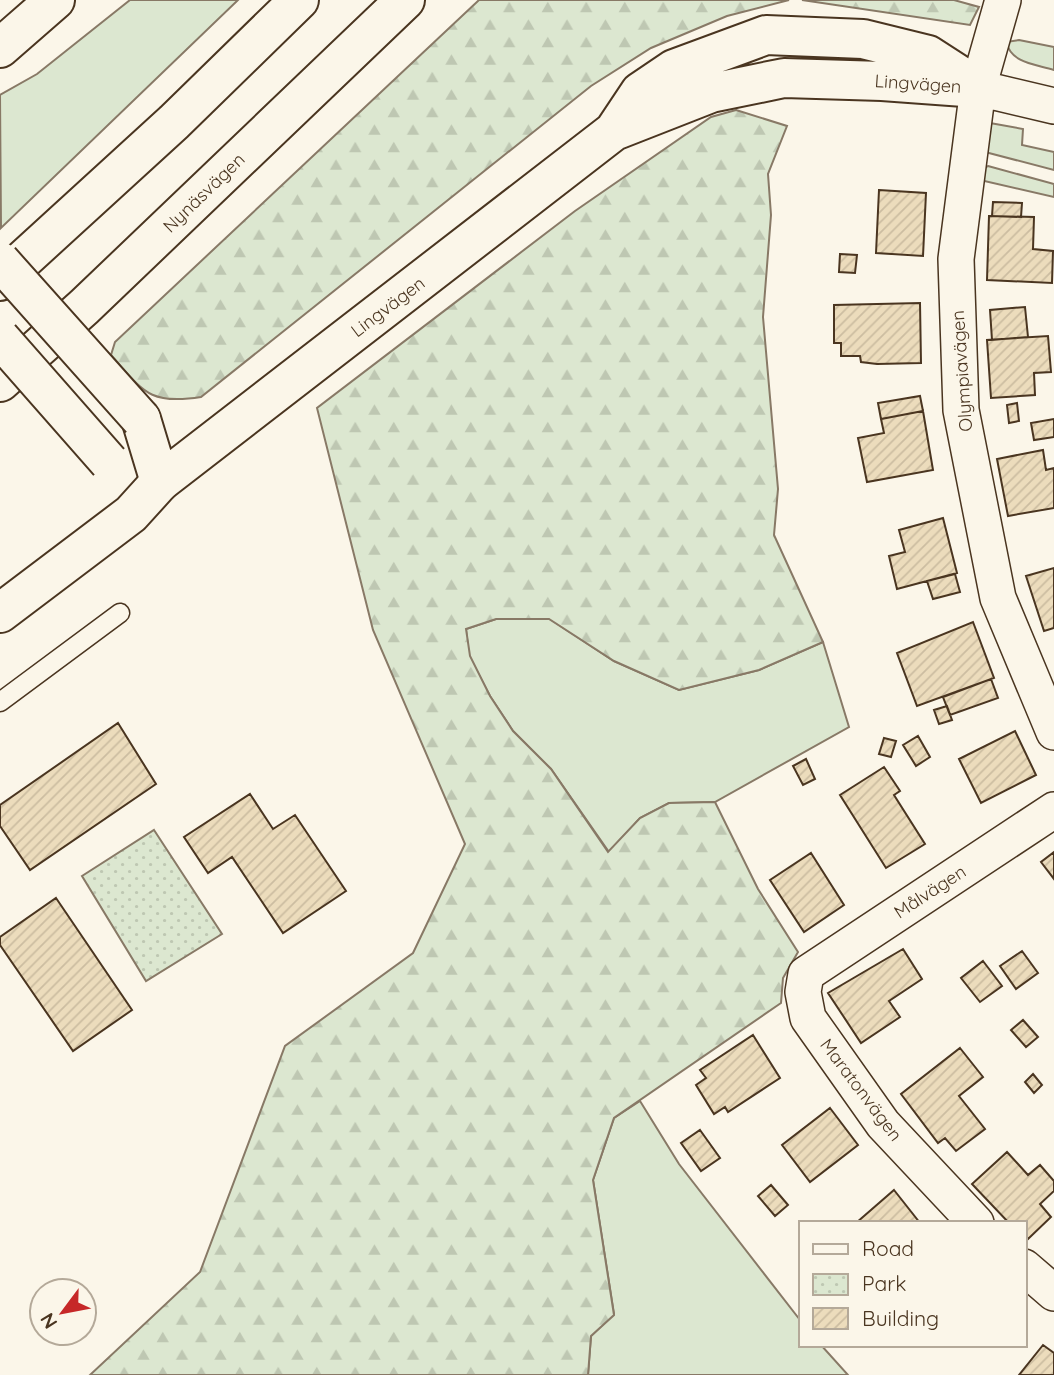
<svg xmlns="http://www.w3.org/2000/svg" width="1054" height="1375" viewBox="0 0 1054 1375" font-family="Quicksand,sans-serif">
  <defs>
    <pattern id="forest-firs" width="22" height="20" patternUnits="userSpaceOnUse" patternTransform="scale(1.75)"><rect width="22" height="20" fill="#dce7d0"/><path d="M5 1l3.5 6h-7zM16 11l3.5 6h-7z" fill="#bec7b2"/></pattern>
    <pattern id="park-dots" width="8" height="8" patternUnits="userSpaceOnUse" patternTransform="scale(1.75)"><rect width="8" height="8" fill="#dce7d0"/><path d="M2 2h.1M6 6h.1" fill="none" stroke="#bec7b2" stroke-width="1.8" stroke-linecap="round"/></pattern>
    <pattern id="building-hatch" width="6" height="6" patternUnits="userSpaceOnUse" patternTransform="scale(1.75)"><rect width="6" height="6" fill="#ecdcbc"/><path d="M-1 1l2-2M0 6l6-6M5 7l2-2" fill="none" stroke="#ccbda1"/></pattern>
  </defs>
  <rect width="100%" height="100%" fill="#fbf6e9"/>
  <path fill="#dce7d0" stroke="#887966" stroke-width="2" d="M 130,0 L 238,0 L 1,228 L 0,95 L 37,74 Z
    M 1019,40 L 1054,47 L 1054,70 C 1035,64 1012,64 1006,42 Z
    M 990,123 L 1023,129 L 1022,145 L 1054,152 L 1054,170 L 985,152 Z
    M 988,166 L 1054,184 L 1054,197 L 980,180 L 982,170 Z
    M 496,619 L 550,619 L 614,661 L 679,690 L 759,670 L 823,642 L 849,727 L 715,802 L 669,803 L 640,818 L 609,852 L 551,769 L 513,731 L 490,696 L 469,656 L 466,629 Z
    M 640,1101 L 679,1164 L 800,1320 L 800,1345 L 821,1345 L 848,1375 L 588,1375 L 591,1336 L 614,1314 L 593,1180 L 614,1118 Z"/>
  <path fill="url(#forest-firs)" stroke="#887966" stroke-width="2" d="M 479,0 L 789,0 L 727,16 L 651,48 L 591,86 L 201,397 C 149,405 144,392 111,355 L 115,342 Z
    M 802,0 L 954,0 L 979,7 L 970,25 Z
    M 736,110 L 787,126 L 768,174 L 771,215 L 763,317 L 778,489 L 774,535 L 823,642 L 759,670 L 679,690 L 614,661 L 549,619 L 496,619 L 466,629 L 470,656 L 490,696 L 513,731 L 551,769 L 608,852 L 640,818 L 669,803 L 715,802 L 758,889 L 798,952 L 783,978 L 781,1003 L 614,1118 L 593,1180 L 614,1315 L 591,1336 L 588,1375 L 90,1375 L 200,1272 L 285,1046 L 413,953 L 465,844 L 373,630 L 317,408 L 575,211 L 711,117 Z"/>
  <path fill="url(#park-dots)" stroke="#887966" stroke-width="2" d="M 154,830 L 222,934 L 146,981 L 82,876 Z"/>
  <path fill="url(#building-hatch)" stroke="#4a3520" stroke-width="2" d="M 879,190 L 926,193 L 923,256 L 876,253 Z
    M 993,202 L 1022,203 L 1021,217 L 992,216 Z
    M 989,216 L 1034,217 L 1033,249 L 1053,251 L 1052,283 L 987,280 Z
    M 840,254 L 857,255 L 855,273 L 839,272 Z
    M 920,303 L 921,363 L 877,364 L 861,362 L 860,356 L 841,356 L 841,343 L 834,343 L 834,305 Z
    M 1025,307 L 1028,337 L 992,340 L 990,310 Z
    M 1048,336 L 1051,372 L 1034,373 L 1035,395 L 991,398 L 987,340 Z
    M 920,396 L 923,411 L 881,419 L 878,403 Z
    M 1017,403 L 1019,421 L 1009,423 L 1007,405 Z
    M 923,411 L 933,470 L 867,482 L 858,438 L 884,433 L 881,419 Z
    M 1054,419 L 1054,437 L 1034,440 L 1031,423 Z
    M 1043,450 L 1046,470 L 1054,468 L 1054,508 L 1008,516 L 997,459 Z
    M 943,518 L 957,573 L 897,589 L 889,556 L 905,552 L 899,530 Z
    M 1054,568 L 1054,628 L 1044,631 L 1026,576 Z
    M 955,574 L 960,592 L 933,599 L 927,581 Z
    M 973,622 L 994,678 L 917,706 L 897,653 Z
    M 991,679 L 998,698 L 950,715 L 943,697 Z
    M 947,706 L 952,720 L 939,724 L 934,710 Z
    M 118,723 L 156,784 L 30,870 L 0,826 L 0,805 Z
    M 1015,731 L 1036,775 L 981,803 L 959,759 Z
    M 918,736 L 930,757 L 916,766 L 903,745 Z
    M 884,738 L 896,741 L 891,757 L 879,754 Z
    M 806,759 L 815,779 L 803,785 L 793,766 Z
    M 884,767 L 900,791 L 894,795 L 925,844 L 886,868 L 840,795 Z
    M 250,794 L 273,829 L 295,815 L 346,891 L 283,933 L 232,857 L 208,873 L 184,837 Z
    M 1054,852 L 1054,879 L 1041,862 Z
    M 811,853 L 844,905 L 804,932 L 770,880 Z
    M 56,898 L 132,1010 L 73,1051 L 0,945 L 0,937 Z
    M 903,949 L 922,979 L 889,1001 L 900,1017 L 861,1043 L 828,993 Z
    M 1022,951 L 1038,973 L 1016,989 L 1000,966 Z
    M 983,961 L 1002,986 L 980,1002 L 961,978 Z
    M 1023,1020 L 1038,1037 L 1026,1047 L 1011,1030 Z
    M 753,1035 L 780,1078 L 728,1112 L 725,1107 L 714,1114 L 696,1085 L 706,1078 L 700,1070 Z
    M 960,1048 L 983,1077 L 959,1096 L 985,1129 L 956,1151 L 945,1138 L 938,1143 L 901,1094 Z
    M 1033,1074 L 1042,1085 L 1034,1093 L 1025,1082 Z
    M 830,1108 L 858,1145 L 810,1182 L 782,1145 Z
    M 700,1130 L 720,1158 L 701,1171 L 681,1143 Z
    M 1007,1152 L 1028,1175 L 1040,1165 L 1054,1181 L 1054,1191 L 1040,1204 L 1051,1217 L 1028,1239 L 1024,1234 L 1024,1223 L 1009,1223 L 972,1184 Z
    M 771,1185 L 788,1205 L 775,1216 L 758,1196 Z
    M 894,1190 L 920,1223 L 856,1223 Z
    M 1043,1345 L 1054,1353 L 1054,1375 L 1019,1375 Z"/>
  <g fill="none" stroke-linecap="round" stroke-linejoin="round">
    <g stroke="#4a3520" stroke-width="21">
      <path id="service" d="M 0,702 L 120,613"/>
    </g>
    <g stroke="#4a3520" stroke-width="38">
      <path id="minor" d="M 1003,0 L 978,88 L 956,259 L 961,410 L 998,598 L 1054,732
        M 978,88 L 1054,106
        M 976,1223 L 883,1124 L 808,1018 L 803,992 L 806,974 L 1054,810
        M 1024,1267 L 1054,1293"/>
    </g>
    <g stroke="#4a3520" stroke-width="42">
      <path id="tertiary" d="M 0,48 L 55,0
        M 614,131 L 640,92 L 674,69 L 766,35 L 863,39 L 928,55 L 976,86
        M 141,419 L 160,482
        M 160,482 L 614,131 L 711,93 L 784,78 L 882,81 L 978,88"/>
    </g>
    <g stroke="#4a3520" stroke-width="42">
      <path id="trunk" d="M 0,281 L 174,122 L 299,0
        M 0,382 L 84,307 L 405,0
        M 0,613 L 131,514 L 160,482"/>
    </g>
    <use href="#service" stroke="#fbf6e9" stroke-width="18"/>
    <use href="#minor" stroke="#fbf6e9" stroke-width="35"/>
    <use href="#tertiary" stroke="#fbf6e9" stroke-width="38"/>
    <use href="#trunk" stroke="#fbf6e9" stroke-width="38"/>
    <g stroke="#4a3520" stroke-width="42" stroke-linecap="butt">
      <path id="tertiary-bridge" d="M 0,261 L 141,419
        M 0,338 L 109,462"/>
    </g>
    <use href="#tertiary-bridge" stroke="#fbf6e9" stroke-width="38"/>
  </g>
  <g text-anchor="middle" stroke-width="5" stroke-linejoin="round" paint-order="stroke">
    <g font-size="18" fill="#4a3520" stroke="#fbf6e9">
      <text transform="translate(918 84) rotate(4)" y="6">Lingvägen</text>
      <text transform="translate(204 193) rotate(-44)" y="6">Nynäsvägen</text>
      <text transform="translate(388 307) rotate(-37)" y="6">Lingvägen</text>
      <text transform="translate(962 371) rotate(-94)" y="6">Olympiavägen</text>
      <text transform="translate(930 892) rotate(-33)" y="6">Målvägen</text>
      <text transform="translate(861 1090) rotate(53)" y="6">Maratonvägen</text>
    </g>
  </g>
  <rect x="799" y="1221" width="228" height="126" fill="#fbf6e9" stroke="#b4a999" stroke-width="2"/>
  <rect x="813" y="1244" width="35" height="10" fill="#fbf6e9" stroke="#b4a999" stroke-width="2"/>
  <text x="862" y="1256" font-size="21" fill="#4a3520">Road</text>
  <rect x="813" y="1274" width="35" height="21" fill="url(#park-dots)" stroke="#b4a999" stroke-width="2"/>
  <text x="862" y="1291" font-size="21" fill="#4a3520">Park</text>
  <rect x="813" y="1308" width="35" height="21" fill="url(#building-hatch)" stroke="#b4a999" stroke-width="2"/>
  <text x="862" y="1326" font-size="21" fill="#4a3520">Building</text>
  <g transform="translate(63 1312) rotate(238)"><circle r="33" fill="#fbf6e9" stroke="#b4a999" stroke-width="2"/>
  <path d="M0-5L12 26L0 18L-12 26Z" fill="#c62828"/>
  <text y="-10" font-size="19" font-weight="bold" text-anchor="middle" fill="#4a3520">N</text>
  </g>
</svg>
